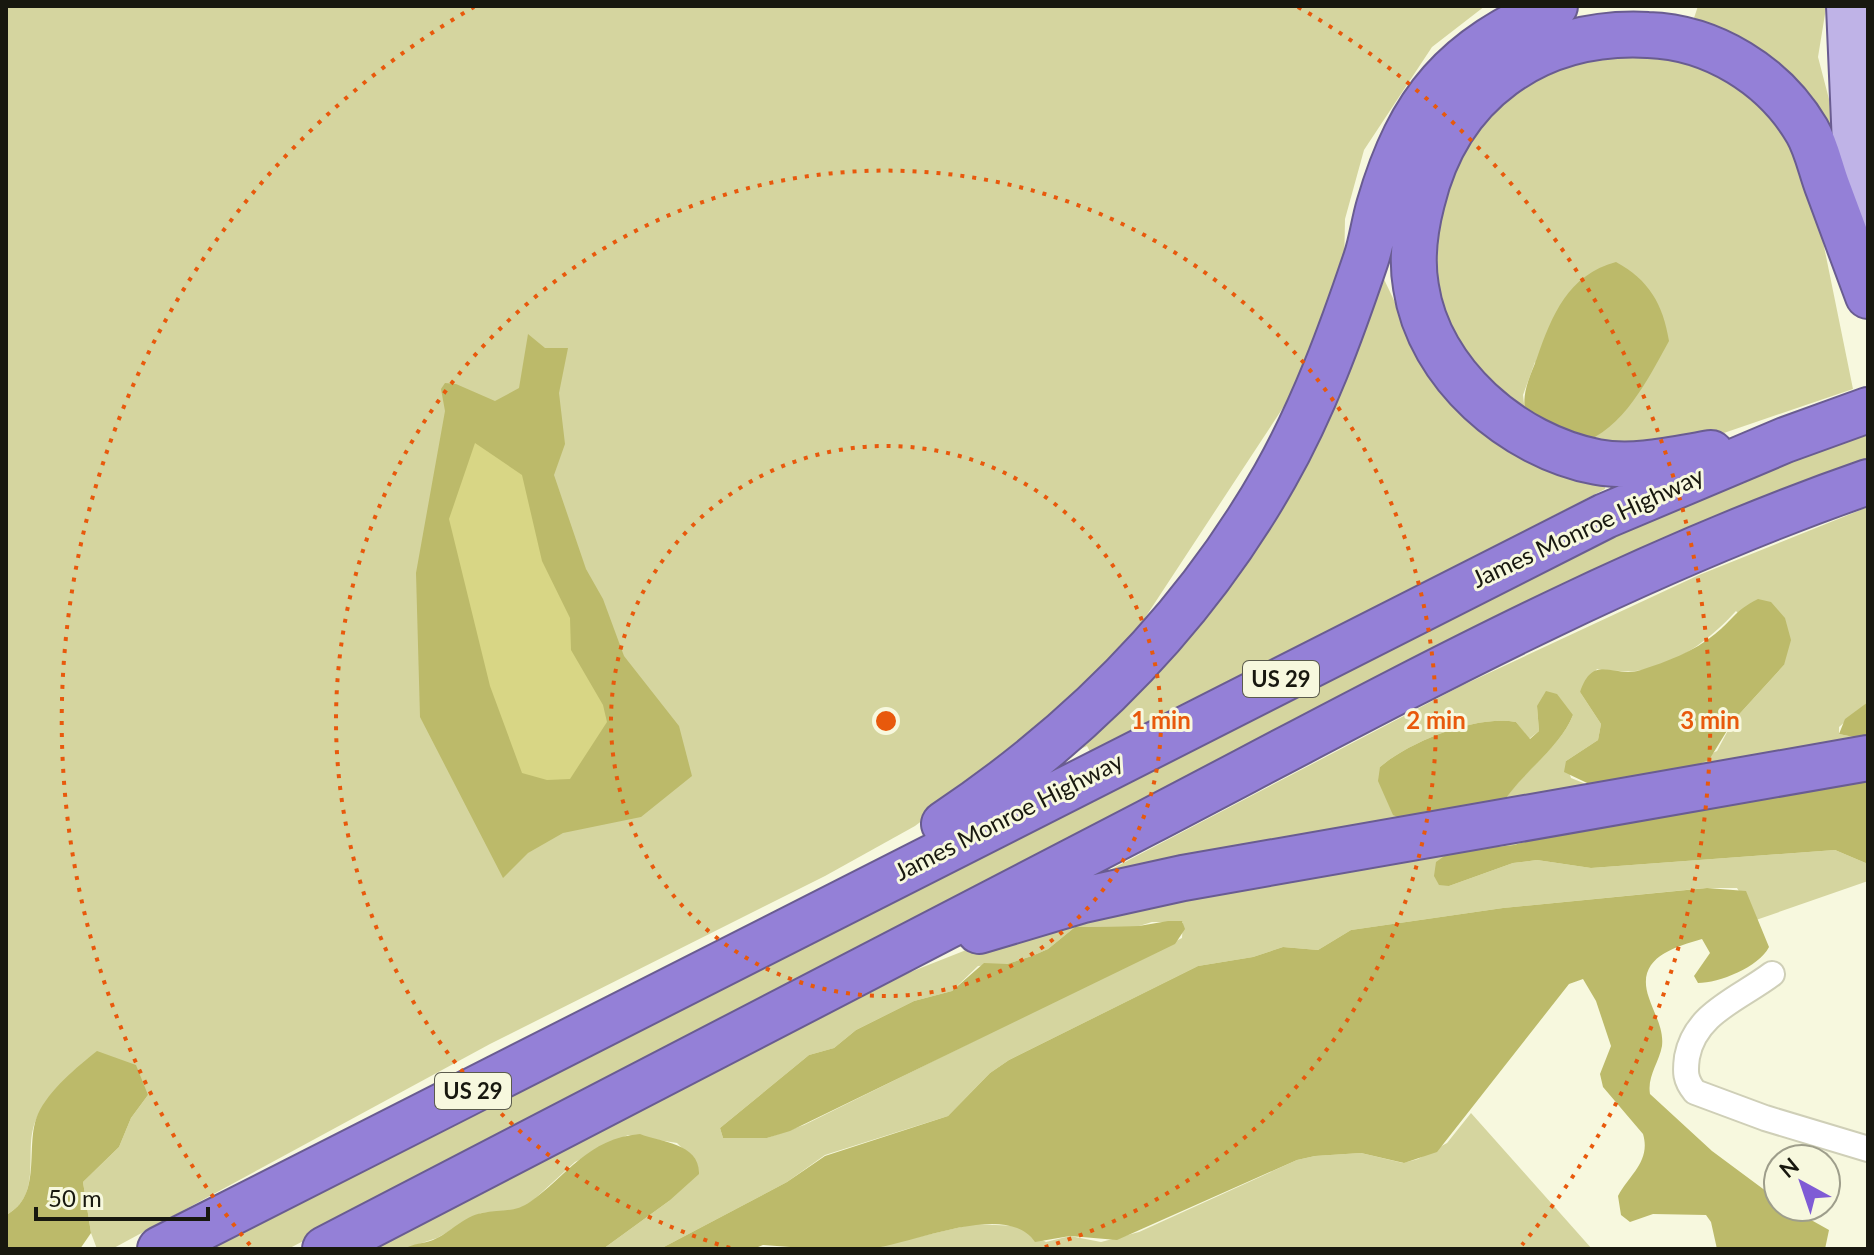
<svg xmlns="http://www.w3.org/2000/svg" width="1874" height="1255" viewBox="0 0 1874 1255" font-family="Lato,sans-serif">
  <rect width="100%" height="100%" fill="#f7f8de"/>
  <path fill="#d5d59f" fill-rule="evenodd" d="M 6,6 L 1485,6 L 1432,47 L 1364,150 L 1345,219 L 1344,273 L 1290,397 L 1137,630 L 1041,730 L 915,826 L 825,876 L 490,1044 L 112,1249 L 97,1249 L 91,1233 L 83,1182 L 119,1147 L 131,1118 L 148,1095 L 82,1064 C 65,1083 39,1103 33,1129 C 26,1156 41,1197 6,1215 Z
    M 1698,6 L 1826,8 L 1818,57 L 1836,126 L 1828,138 L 1731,34 L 1694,18 Z
    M 1601,57 L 1668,57 L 1711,71 L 1747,94 L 1793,143 L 1816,207 L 1853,389 L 1718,435 L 1588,450 L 1535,362 L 1523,395 L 1525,412 L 1512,413 L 1443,331 L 1430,224 L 1463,134 L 1543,70 Z
    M 1382,275 L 1400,313 L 1607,478 L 1605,489 L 1093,757 L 1087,746 L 1072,753 Z
    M 1868,426 L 1868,463 L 1396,672 L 288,1249 L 198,1249 L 1500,584 Z
    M 1868,507 L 1868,702 L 1839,727 L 1839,734 L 1868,740 L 1644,785 L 1717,751 L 1733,721 L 1784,665 L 1736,611 C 1712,638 1673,668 1635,671 C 1623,672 1609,670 1597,669 L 1580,692 L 1601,724 L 1598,740 L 1566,761 L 1571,778 L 1606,792 L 1499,809 C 1518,774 1559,750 1573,715 L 1537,706 L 1539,731 L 1529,739 L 1516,722 C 1476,715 1411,741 1380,767 L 1415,824 L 1064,894 L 1461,686 L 1699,575 Z
    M 1606,819 L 1514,845 L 1450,852 L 1449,886 L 1513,863 L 1537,860 L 1591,868 L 1835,850 L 1868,864 L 1868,881 L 1756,920 L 1737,888 L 1706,888 L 1503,908 L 1351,930 L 1318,950 L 1283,947 L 1253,957 L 1198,966 L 1009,1060 L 990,1073 L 948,1116 L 825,1155 L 787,1182 L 660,1249 L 603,1249 L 669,1201 L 696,1162 L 677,1143 L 628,1135 L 575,1162 L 529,1204 L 514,1211 L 481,1213 L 437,1238 L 404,1249 L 373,1249 L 908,973 L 1037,922 ZM 1152,922 L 1183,922 L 1182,938 L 804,1125 L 767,1138 L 723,1138 L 720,1128 L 809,1055 L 834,1048 L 856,1030 L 914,1001 L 952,991 L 978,966 L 1007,964 L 1032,956 L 1048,949 L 1075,927 L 1139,926 Z
    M 1471,1113 L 1592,1249 L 866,1249 L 974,1224 L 1017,1226 L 1046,1242 L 1070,1236 L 1101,1242 L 1139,1232 L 1297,1160 L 1315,1156 L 1361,1153 L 1403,1163 L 1418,1159 L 1447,1143 Z"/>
  <path fill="#bcba6a" d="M 1616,262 C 1649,280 1663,304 1669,341 C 1649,377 1623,431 1580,443 L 1525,412 C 1522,391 1530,377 1537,358 C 1552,315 1568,275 1616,262 Z
    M 528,334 L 545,348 L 568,348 L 559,393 L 565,444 L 554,475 L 586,569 L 603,599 L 624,656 L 679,726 L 692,776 L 641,817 L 563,833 L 528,853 L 503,878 L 420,717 L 416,573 L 445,411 L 441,389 L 445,383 L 456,384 L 495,401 L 519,388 Z
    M 1758,599 L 1771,602 L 1785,618 L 1791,640 L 1784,665 L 1733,721 L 1709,760 L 1644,785 L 1606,792 L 1564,772 L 1566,761 L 1598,740 L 1601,724 L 1580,692 C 1594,652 1613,679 1641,670 C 1666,662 1695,651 1715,634 C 1734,619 1733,612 1758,599 Z
    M 1546,691 L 1557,694 L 1573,715 C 1559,750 1519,774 1499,809 L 1415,824 L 1393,815 L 1378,781 L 1380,767 C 1411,741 1476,715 1516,722 L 1530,739 L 1539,731 L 1537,706 Z
    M 1868,702 L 1868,740 L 1839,734 L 1845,719 Z
    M 1868,775 L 1868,864 L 1835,850 L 1591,868 L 1537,860 L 1513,863 L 1449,886 L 1439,885 L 1434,876 L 1436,862 L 1450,852 L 1514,845 L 1606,819 Z
    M 1707,888 L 1746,891 L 1769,947 C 1759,967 1719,983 1698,983 L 1694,976 L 1710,953 L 1702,939 C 1671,948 1635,959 1649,998 C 1654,1014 1664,1028 1662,1046 C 1659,1063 1647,1076 1650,1094 L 1712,1151 L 1778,1200 L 1778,1207 L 1788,1207 L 1829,1230 L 1825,1249 L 1717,1249 L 1711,1222 L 1706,1215 L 1653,1214 L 1630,1222 L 1621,1215 L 1618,1196 C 1630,1174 1651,1161 1643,1134 L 1603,1087 L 1600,1074 L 1611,1046 L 1596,1001 L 1583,979 L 1569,984 L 1437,1152 L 1404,1163 L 1361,1153 L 1315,1156 L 1297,1160 L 1117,1240 L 1070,1236 L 1035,1242 C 1006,1199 909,1246 867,1249 C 832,1251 797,1247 763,1245 L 753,1249 L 660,1249 L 787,1182 L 825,1156 L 948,1116 L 990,1073 L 1009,1060 L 1198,966 L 1253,957 L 1283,947 L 1318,950 L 1351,930 L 1503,908 Z
    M 1168,921 L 1182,921 L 1185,929 L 1175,944 L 790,1131 L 767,1138 L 723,1138 L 720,1128 L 809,1055 L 834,1048 L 856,1030 L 914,1001 L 952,991 L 984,963 L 1007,964 L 1032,956 L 1048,949 L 1075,927 L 1139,926 Z
    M 97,1051 L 136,1065 L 148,1095 L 131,1118 L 119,1147 L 83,1182 L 91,1233 L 80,1249 L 6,1249 L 6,1215 C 44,1196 24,1145 38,1114 C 49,1090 77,1067 97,1051 Z
    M 640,1134 C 660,1142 700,1143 699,1174 L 669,1201 L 603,1249 L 404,1249 C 414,1243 423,1244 433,1240 C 450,1233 464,1216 482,1213 C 500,1209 515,1213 530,1202 C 567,1176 588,1138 640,1134 Z"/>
  <path fill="#d8d685" d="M 475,443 L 522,475 L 542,561 L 570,618 L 571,650 L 603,705 L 607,722 L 570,779 L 547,780 L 522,773 L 490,686 L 449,519 Z"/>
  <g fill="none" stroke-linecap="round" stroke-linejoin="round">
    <g stroke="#cfcfb7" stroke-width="28">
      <path id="street" d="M 1772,974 C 1739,999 1695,1013 1687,1057 C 1685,1072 1685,1080 1695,1092 L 1765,1118 L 1868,1149"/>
    </g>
    <g stroke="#695c91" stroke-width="44">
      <path id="primary" d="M 1847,6 L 1855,191 L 1866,257"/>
    </g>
    <g stroke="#695c91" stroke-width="48">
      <path id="highway" d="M 1711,453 C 1675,459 1634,469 1597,462 C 1513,446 1429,374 1416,287 C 1411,259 1415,229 1422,202 C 1448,93 1536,29 1648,35 C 1712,37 1774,75 1807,131 C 1817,148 1821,170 1828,188 C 1841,224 1855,260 1868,296
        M 944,824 C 1080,733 1194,619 1275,476 C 1314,407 1341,333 1366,259 C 1372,241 1374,223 1379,206 C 1410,99 1455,49 1555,6
        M 979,931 L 1083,900 L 1183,878 L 1868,758
        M 160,1249 L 1605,516 L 1785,440 L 1868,410
        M 325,1249 C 599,1106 874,965 1148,822 C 1382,700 1617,569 1868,482"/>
    </g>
    <use href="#street" stroke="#fff" stroke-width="24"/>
    <use href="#primary" stroke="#bfb3e7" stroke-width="40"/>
    <use href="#highway" stroke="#9480d7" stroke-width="44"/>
  </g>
  <g fill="none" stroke="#e8590c" stroke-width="4" stroke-dasharray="4 8">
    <circle cx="886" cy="721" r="275"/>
    <path d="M730 1248A550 550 0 1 1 1042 1248"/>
    <path d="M250 1245A824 824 0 0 1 474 7M1298 7A824 824 0 0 1 1522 1245"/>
  </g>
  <g text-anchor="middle" stroke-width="6" stroke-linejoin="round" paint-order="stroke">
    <g fill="#f7f8de" stroke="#5b5b4d" stroke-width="2">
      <rect x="1243" y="661" width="76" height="36" rx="6"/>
      <rect x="435" y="1073" width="76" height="36" rx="6"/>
    </g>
    <g font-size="22" font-weight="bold" fill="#18180f">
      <text x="1281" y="687">US 29</text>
      <text x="473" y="1099">US 29</text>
    </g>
    <g font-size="24" fill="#18180f" stroke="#f7f8de">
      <text transform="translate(1588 528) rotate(-25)" y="8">James Monroe Highway</text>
      <text transform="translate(1009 817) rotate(-27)" y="8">James Monroe Highway</text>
    </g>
  </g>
  <circle cx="886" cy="721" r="12" fill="#e8590c" stroke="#f7f8de" stroke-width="4"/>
  <g font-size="24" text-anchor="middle" font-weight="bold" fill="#e8590c" stroke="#f7f8de" stroke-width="6" stroke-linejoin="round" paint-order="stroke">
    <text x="1161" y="729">1 min</text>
    <text x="1436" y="729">2 min</text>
    <text x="1710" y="729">3 min</text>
  </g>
  <rect width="1874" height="1255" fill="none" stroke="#18180f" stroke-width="16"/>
  <g transform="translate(1802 1183) rotate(320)"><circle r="38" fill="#f7f8de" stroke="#9e9e8b" stroke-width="2"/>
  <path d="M0-6L14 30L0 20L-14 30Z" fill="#7f5bd5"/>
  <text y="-12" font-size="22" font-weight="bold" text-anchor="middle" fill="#18180f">N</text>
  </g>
  <path d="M36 1207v12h172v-12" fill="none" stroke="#18180f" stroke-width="4"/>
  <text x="48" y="1207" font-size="24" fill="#18180f" stroke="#f7f8de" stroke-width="6" paint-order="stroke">50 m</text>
</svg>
